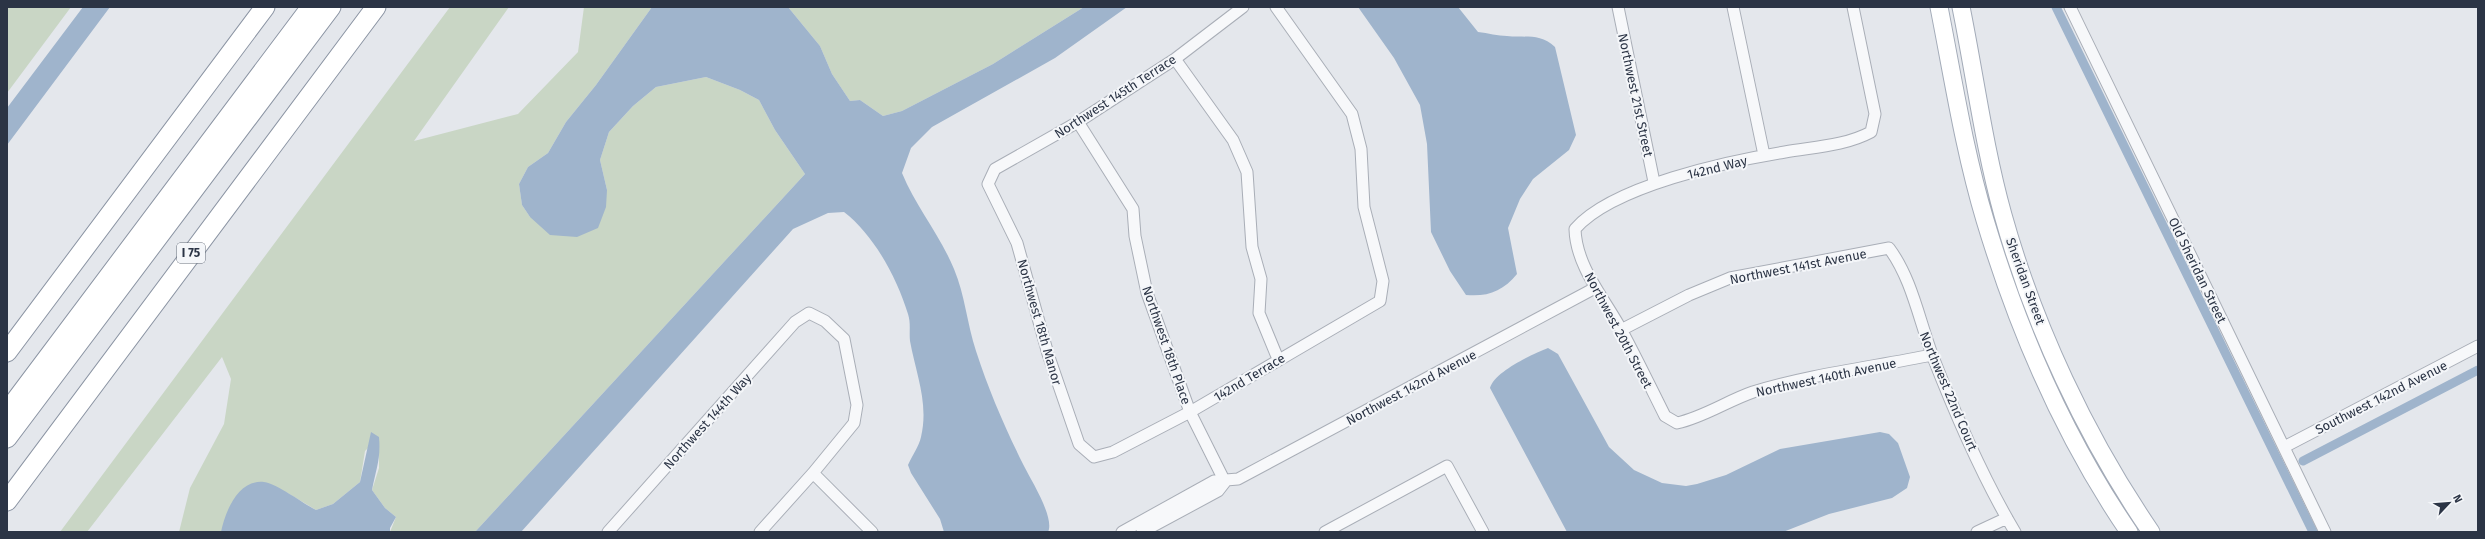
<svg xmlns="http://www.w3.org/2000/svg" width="2485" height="539" viewBox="0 0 2485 539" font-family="'Fira Sans',sans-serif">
  <rect width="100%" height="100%" fill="#e4e7ec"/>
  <path fill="#c9d6c5" d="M 7,7 L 71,7 L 7,93 Z
    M 450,7 L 509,7 L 414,141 L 518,114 L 578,52 L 584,7 L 652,7 L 596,85 L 566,122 L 548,153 L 528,167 L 519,184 L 522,205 L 530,217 L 607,190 L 600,160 L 609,132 L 633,106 L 656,87 L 706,77 L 740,90 L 759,100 L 775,130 L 805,174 L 475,532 L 390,532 L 396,517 L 385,508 L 372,490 L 379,468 L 379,437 L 365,451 L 360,482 L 333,504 L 316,510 L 286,492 L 221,532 L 179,532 L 190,488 L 224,424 L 231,379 L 222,357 L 87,532 L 60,532 Z
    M 788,7 L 1084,7 L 993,64 L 902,111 L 883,116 L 860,100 L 850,101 L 832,74 L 820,46 Z"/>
  <path fill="#9fb4cc" d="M 83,7 L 110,7 L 7,145 L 7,108 Z
    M 652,7 L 788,7 L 820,46 L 832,74 L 850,101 L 860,100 L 883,116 L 902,111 L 993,64 L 1084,7 L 1127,7 L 1055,58 L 932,127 L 911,148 L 902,173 C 916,207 940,235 954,269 C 965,295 967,324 976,351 C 989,391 1005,428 1024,466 C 1031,480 1055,518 1048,532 L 944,532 L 940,519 L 911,473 L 908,465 C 912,456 919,446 921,437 C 929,403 916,374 910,341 C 909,332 911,323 908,314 C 897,278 874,235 844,212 L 828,213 L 793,229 L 521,532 L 475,532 L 805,174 L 775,130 L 759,100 L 740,90 L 706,77 L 656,87 L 633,106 L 609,132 L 600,160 L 607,190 L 606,207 L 598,228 L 577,237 L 550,235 L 530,217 L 522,205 L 519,184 L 528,167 L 548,153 L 566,122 L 596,85 Z
    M 1358,7 L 1458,7 L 1478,32 C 1488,33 1498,36 1507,36 C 1526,38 1540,33 1555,47 L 1576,135 L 1569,150 L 1533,179 L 1520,199 L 1508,228 L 1517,274 C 1503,291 1488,297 1466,295 L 1450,271 L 1431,232 L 1427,144 L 1420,105 L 1394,58 Z
    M 1548,348 L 1558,354 L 1609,447 L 1634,470 L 1662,483 L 1686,486 L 1697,484 L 1726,475 L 1780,449 L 1880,432 L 1889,434 L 1898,443 L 1910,477 L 1907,488 L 1892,498 L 1829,514 L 1783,532 L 1567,532 L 1490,388 C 1495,371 1533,354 1548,348 Z
    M 371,432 L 379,437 C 381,459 376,469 372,490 L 385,508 L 396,517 L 390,528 L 390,532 L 221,532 C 225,512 238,479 264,482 C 278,484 302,503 316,510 L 333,504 L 360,482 Z"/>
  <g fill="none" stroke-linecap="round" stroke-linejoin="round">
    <path stroke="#9fb4cc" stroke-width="9" d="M 2056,7 L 2313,532
      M 2303,461 L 2478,370"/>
    <g stroke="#a9aeb7" stroke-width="13">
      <path id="street" d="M 1243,7 L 1175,59 L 1078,122 L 995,169 L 988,184 L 1017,243 L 1048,354 L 1079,444 L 1094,457 L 1113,452 L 1190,412 L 1380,301 L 1383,281 L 1364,207 L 1361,149 L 1352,114 L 1276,7
        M 1618,7 L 1654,182
        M 1733,7 L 1764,155
        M 1853,7 L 1875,114 L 1871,132 C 1845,146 1813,147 1785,152 C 1729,161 1612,186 1575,229 C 1576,267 1605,299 1622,331 C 1637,359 1651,388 1665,416 L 1677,423 C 1704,417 1727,401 1753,392 C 1811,374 1873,367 1932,355
        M 2070,7 L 2325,532
        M 1175,59 L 1233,140 L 1247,172 L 1252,247 L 1261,279 L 1259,313 L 1278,359
        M 1078,122 L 1133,209 L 1135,236 L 1147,293 L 1190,412 L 1225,482
        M 1621,330 L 1689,295 L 1730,278 L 1889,248 C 1912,279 1919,320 1933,357 C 1956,416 1982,477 2015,532
        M 2284,447 L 2478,346
        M 608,532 L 795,322 L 809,313 L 825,321 L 844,339 L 857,405 L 854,423 L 813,473 L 872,532
        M 760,532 L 813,473
        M 1122,532 L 1214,481 L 1238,479 L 1595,288
        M 1142,532 L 1218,491 L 1225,482
        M 1325,532 L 1447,466 L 1483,532
        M 1977,532 L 2007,518"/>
    </g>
    <g stroke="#a3abb8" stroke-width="19">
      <path id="primary" d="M 1939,7 C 1953,78 1964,150 1985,220 C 2018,330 2064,437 2129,532
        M 1961,7 C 1975,76 1984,147 2003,215 C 2034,326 2086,437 2151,532"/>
    </g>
    <g stroke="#8b94a3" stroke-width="21">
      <path id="highway" d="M 7,352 L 265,7
        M 7,412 L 311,7
        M 7,438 L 331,7
        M 7,501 L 376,7"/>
    </g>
    <use href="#street" stroke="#f7f8fa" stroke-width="11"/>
    <use href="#primary" stroke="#fff" stroke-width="17"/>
    <use href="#highway" stroke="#fff" stroke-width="19"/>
  </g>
  <g text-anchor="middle" stroke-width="4" stroke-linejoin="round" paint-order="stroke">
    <rect fill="#f4f6f9" stroke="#676e7b" stroke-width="1" x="177" y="243" width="28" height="20" rx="3"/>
    <g font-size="12" font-weight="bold" fill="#2b3445">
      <text x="191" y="257">I 75</text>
    </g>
    <g font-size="13" fill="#2b3445" stroke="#f4f6f9">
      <text transform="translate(1636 95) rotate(78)" y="5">Northwest 21st Street</text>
      <text transform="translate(1115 96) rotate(-33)" y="5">Northwest 145th Terrace</text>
      <text transform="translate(1717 167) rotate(-14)" y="5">142nd Way</text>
      <text transform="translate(1798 266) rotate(-11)" y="5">Northwest 141st Avenue</text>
      <text transform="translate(2198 270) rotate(64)" y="5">Old Sheridan Street</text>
      <text transform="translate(2026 281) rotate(70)" y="5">Sheridan Street</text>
      <text transform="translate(1040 322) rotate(74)" y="5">Northwest 18th Manor</text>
      <text transform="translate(1619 330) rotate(62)" y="5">Northwest 20th Street</text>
      <text transform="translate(1167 345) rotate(71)" y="5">Northwest 18th Place</text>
      <text transform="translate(1249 377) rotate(-31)" y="5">142nd Terrace</text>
      <text transform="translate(1826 377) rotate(-12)" y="5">Northwest 140th Avenue</text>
      <text transform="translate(1411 387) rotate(-28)" y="5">Northwest 142nd Avenue</text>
      <text transform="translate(1949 391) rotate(67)" y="5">Northwest 22nd Court</text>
      <text transform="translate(2381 397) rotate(-27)" y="5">Southwest 142nd Avenue</text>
      <text transform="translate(707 421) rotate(-48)" y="5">Northwest 144th Way</text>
    </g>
  </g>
  <rect width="2485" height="539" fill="none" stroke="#2b3445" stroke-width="16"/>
  <g transform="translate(2449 503) rotate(64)" stroke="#f4f6f9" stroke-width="3" paint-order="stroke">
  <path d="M0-3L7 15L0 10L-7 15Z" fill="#2b3445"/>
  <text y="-6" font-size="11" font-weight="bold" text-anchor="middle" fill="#2b3445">N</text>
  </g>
</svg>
